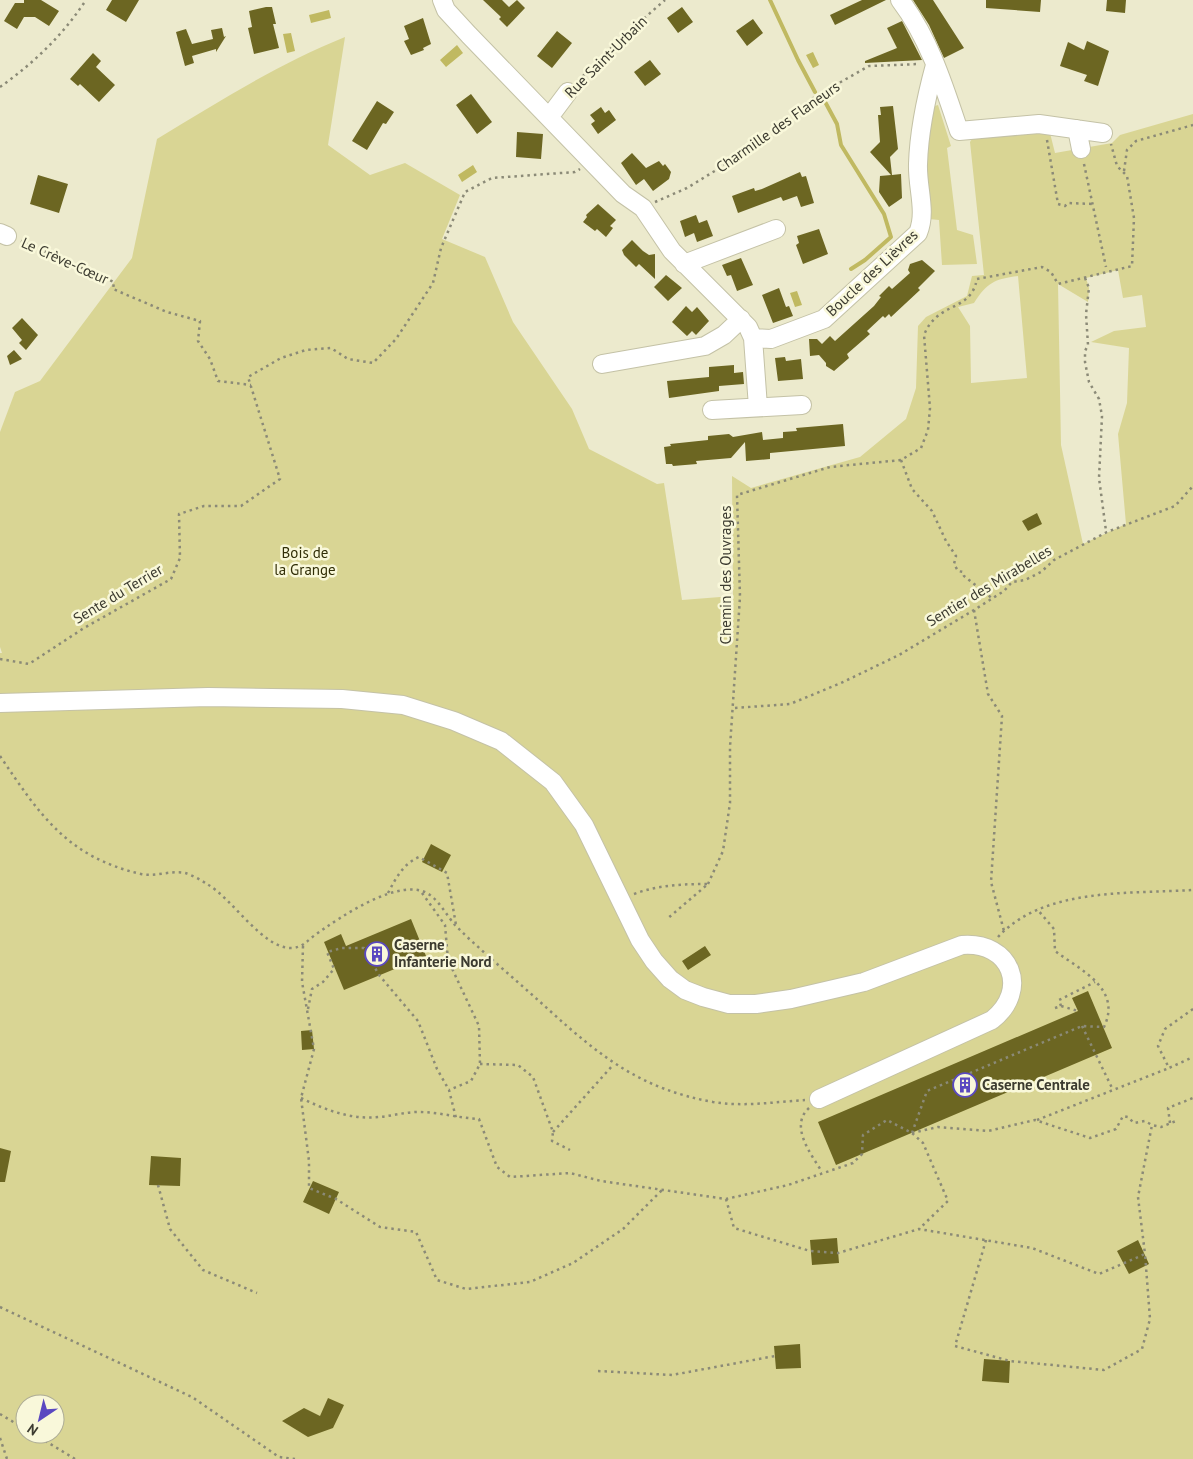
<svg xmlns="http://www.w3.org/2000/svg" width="1193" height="1459" viewBox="0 0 1193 1459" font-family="'PT Sans',sans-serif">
  <rect width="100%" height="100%" fill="#eceacd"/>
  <path fill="#d9d594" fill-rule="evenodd" d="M 345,37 L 328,145 L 370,175 L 405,163 L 460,195 L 442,239 L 485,257 L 513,322 L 572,409 L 589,449 L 657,484 L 664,483 L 682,600 L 733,596 L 732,476 L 751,488 L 860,457 L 906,419 L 916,388 L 918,326 L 926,317 L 967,296 L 972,276 L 984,275 L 970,142 L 976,133 L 1039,127 L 1050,133 L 1055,153 L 1112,143 L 1120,135 L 1193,114 L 1193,1459 L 0,1459 L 0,653 L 2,653 L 0,647 L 0,432 L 15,392 L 40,381 L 132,258 L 157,139 C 218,102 278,64 345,37 ZM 1118,270 L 1123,298 L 1142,295 L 1146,327 L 1114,331 L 1091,342 L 1129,348 L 1127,403 L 1118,434 L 1126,524 L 1083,544 L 1061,445 L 1058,284 L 1088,302 L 1089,288 L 1086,278 ZM 1018,276 L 1027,378 L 971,383 L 970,326 L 958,307 L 974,303 C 987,283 994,279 1018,276 ZM 25,1404 L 55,1404 L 55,1434 L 25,1434 Z
    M 938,105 L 951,146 L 947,148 L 957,230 L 973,235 L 977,264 L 942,265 L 939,220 L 929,219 L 924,166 L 928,108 Z"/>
  <path fill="#c0b961" d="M 329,10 L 331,18 L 311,23 L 309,15 Z
    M 291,33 L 295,51 L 287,53 L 283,34 Z
    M 457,45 L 463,53 L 446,67 L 440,60 Z
    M 813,52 L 819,65 L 813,68 L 806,55 Z
    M 473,165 L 477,172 L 462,182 L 458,175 Z
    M 797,291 L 802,305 L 795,307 L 790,293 Z"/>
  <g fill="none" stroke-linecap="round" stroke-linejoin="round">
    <path stroke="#c0b961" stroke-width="4" d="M 770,0 L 798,60 L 815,92
      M 823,98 L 837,124 L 841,145 L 884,214 L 891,237 L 865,260 L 851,269"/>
  </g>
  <path fill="#6c6622" d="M 24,0 L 41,0 L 59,11 L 49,26 L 35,17 L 24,17 L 17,29 L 4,21 L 15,3 L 24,3 Z
    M 112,0 L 139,0 L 126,22 L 106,10 Z
    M 483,0 L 502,0 L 509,7 L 517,0 L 525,8 L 507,27 L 499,19 L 501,17 Z
    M 862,0 L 886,0 L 835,25 L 830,15 Z
    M 913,0 L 933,0 L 964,48 L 944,58 L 929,25 Z
    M 986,0 L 1041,0 L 1040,12 L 986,8 Z
    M 1107,0 L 1126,0 L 1125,13 L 1106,11 Z
    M 266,7 L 272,7 L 276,24 L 273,24 L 279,48 L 254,54 L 248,28 L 252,27 L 249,11 Z
    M 682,7 L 693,22 L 678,33 L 667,18 Z
    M 423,18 L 431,44 L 423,48 L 424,50 L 411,55 L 404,41 L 409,39 L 404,26 Z
    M 753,19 L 763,33 L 747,46 L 736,31 Z
    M 902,21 L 922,60 L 865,63 L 865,61 L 897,48 L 887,28 Z
    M 222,28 L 224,37 L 226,36 L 216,52 L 216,49 L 192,56 L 194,63 L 185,66 L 176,32 L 186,29 L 192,44 L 213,39 L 211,30 Z
    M 557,31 L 572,43 L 552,68 L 537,56 Z
    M 1087,41 L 1109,51 L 1098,86 L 1084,81 L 1087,75 L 1060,66 L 1068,42 L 1084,50 Z
    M 93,53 L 101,61 L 96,67 L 115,85 L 99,102 L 80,84 L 78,86 L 70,79 Z
    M 650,60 L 661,74 L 645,86 L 634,72 Z
    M 471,94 L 492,122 L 477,134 L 456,105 Z
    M 377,101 L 394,112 L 386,124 L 383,123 L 367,150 L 352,141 Z
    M 893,106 L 898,149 L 890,157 L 892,175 L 901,174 L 902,198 L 889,207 L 879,192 L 880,176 L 891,175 L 870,152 L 880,142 L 878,115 L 881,115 L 880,107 Z
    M 601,107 L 605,113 L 609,110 L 616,120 L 598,134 L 591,124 L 595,121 L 590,115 Z
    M 517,132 L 543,134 L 541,159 L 516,157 Z
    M 632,153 L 646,168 L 659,161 L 663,166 L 665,164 L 671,172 L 669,179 L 653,191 L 644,179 L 636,185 L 621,163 Z
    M 800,172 L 802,177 L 806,176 L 814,203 L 801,207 L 797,196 L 783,201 L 781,197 L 738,213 L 732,196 L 754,188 L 755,191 L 762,189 Z
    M 38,175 L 68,184 L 59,213 L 30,204 Z
    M 598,204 L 616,220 L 610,226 L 613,228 L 606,237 L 597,229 L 595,231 L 583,222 L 587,217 L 586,215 Z
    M 696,215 L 699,223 L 707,220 L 713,236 L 697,242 L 694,233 L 685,237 L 680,221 Z
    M 819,229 L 828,254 L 803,264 L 796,245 L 799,243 L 797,236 Z
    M 632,240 L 643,251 L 649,255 L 655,254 L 655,279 L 639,264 L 636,267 L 624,255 L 622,250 Z
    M 741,258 L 753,285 L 737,291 L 731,275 L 727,276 L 722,265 Z
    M 922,260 L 935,271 L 918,288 L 920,290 L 891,317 L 889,314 L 885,318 L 883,316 L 867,331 L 870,334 L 847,354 L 849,358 L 834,371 L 826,366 L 826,363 L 819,355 L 810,356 L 809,339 L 817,339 L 822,344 L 830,336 L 835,341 L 874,306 L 881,297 L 879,296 L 889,286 L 892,289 L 910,273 L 908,270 L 910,264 Z
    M 666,275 L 682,288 L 668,301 L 654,287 Z
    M 779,288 L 786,307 L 789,306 L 793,316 L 773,323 L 762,295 Z
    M 686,306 L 692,312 L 697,307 L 709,321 L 696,335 L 692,331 L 687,336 L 672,322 Z
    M 22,318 L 38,335 L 26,350 L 19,343 L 22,340 L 12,328 Z
    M 14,350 L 22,359 L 10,365 L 7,356 Z
    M 785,357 L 786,361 L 801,359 L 803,379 L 778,381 L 775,358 Z
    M 734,365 L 734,373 L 743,372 L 744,384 L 719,386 L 719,391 L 669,398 L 667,381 L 709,377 L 709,367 Z
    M 843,424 L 845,446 L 770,453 L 770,459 L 746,461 L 745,442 L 731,458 L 696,461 L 697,464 L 673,466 L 672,464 L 666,464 L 664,447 L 671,446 L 670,444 L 708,440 L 708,436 L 729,434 L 733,437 L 762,432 L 763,440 L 783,438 L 783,432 L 797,431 L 796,428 Z
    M 1037,513 L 1042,524 L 1028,531 L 1022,521 Z
    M 431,844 L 451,855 L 442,872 L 422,862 Z
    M 411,919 L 426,956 L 344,990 L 324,942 L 341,934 L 346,946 Z
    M 705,946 L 711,955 L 688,970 L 682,961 Z
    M 1088,991 L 1112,1048 L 836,1165 L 818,1122 L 1078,1011 L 1072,998 Z
    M 312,1030 L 314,1049 L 302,1050 L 301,1031 Z
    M 0,1148 L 11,1151 L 5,1182 L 0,1182 Z
    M 151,1156 L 181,1158 L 180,1186 L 149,1185 Z
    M 313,1181 L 339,1192 L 329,1214 L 303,1202 Z
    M 837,1238 L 839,1263 L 812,1265 L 810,1240 Z
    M 1138,1240 L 1149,1264 L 1129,1274 L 1117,1251 Z
    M 800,1344 L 801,1368 L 776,1369 L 774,1346 Z
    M 984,1359 L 1010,1361 L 1009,1383 L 982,1381 Z
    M 328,1398 L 344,1405 L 333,1428 L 308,1437 L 282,1421 L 304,1408 L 320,1416 Z"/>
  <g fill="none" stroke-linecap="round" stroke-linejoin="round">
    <g stroke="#c4c2a6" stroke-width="20">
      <path id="minor" d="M 442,0 L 446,10 L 469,35 L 623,194 L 643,208 L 672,251 L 748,327 L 753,338 L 758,407
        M 900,0 C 929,38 944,86 959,131 L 1039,124 L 1103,133
        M 550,116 L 568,92
        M 1077,129 L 1081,149
        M 0,233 L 7,236
        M 684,264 L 776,229
        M 753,338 L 771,339 L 824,319 L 918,233 C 927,212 917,187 918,164 C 919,130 926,98 935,65
        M 602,364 L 705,346 L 724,335 L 741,319
        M 712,410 L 802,405
        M 0,703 L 208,697 L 342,699 L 403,705 L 454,721 L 501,741 L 553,782 L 584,825 L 640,940 L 654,961 L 670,979 L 685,990 L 703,997 L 729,1004 L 756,1004 L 791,999 L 864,982 L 962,945 C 1011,941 1030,990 992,1020 L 819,1099"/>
    </g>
    <path stroke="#8b8a77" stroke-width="2.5" stroke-dasharray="2.5 4" stroke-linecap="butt" d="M 578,81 L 618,41 L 665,0
      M 0,87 C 34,63 63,35 86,0
      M 1047,140 L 1058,204 L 1065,206 L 1068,203 L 1093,204
      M 1084,164 L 1106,267
      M 1124,171 L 1127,150 L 1136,141 L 1193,125
      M 655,202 L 687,188 L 731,161 L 816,96 L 869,66 L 919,64
      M 21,241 L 114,282 L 113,289 L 167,312 L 200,321 L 198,341 L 210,359 L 218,381 L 251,385
      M 1085,278 L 1089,288 L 1086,314 L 1088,345 L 1085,351 L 1085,362 L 1089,382 L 1099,399 L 1102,416 L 1099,478 L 1106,531
      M 977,279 L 1042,267 L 1051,272 L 1058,284 L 1132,266 L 1134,218 L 1127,176 L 1117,166 L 1111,144
      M 901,460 L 912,489 L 932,511 L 946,541 L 956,556 L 954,564 L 958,571 L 963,572 L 964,576 L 993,599
      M 974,610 L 988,694 L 1002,716 L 991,882 L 1004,931
      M 0,659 L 29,664 L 84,628 L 171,579 L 180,558 L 179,514 L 204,506 L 241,506 L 280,479 L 248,377 L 281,358 L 306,350 L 331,348 L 348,359 L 373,363 L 396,339 L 433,283 L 441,248 L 465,192 L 492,178 L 575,172 L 580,169
      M 735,708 L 790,704 L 841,683 L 899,655 L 974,610 L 1004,591 L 1012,582 L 1025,580 L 1041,572 L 1054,560 L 1107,532 L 1175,506 L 1193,486
      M 0,756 C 40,815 67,857 141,874 C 155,877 171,870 185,873 C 192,875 201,880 207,884 C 233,899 262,948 291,948 C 302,948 307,941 315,935 C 339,918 402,874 430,895 C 440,902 447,916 455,925 C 462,932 469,939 476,945 C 500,967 525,988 549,1010 C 601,1057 641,1089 713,1102 C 744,1107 774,1102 805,1100
      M 708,884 L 723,851 L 730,803 L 730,747 L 740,597 L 737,495 L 830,467 L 901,460 L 921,448 L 928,430 L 930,408 L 924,335 C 937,302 968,312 976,283
      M 388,893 C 396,878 403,864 419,857 L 447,873 L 456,925
      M 422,893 L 445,925 L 448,960 L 479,1026 L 480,1064 L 471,1081 L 449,1090
      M 634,894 C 658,885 683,884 708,884 L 667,919
      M 998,937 C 1044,887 1130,894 1193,890
      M 303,946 L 302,982 L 314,1049 L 301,1098 L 309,1161 L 309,1188 L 336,1199 L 380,1227 L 416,1232 L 437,1280 L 466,1289 L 530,1282 L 573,1263 L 623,1229 L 662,1190
      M 1061,1006 L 1059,1000 L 1095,982
      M 1055,1008 L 1061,1006 L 1078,1011
      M 308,1009 L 312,989 L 323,982 L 334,969 L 327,952 L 342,948 L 364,948 L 379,975 L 418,1021 L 437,1069 L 449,1090 L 456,1118
      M 1193,1009 L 1165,1029 L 1158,1046 L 1169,1068 L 1193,1057
      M 1082,1026 L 1113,1090
      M 480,1064 L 518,1065 L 533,1077 L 553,1132 L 552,1141 L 570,1150
      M 301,1098 C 326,1110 351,1120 379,1117 C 392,1116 405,1112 418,1112 C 439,1112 458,1118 479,1119 L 497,1167 L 510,1177 L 570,1173 L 601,1181 L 726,1199 L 788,1185 L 853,1163 L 862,1154 L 863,1135 L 887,1120 L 912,1133 L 923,1143 L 948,1201 L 919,1229
      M 809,1108 C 789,1126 811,1154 822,1172
      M 1037,1120 L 1169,1068
      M 1170,1123 L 1168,1108 L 1193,1098
      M 553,1132 L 613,1065
      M 912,1133 L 927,1091 L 1082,1026 L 1104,1027 C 1122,989 1082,971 1055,951 L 1054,929 L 1037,909
      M 912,1133 L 938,1127 L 988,1131 L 1035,1120 L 1090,1138 L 1116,1129 L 1123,1116 L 1128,1117 L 1134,1123 L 1145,1121 L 1152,1125
      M 158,1185 L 170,1229 L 203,1270 L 257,1293
      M 726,1199 L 734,1228 L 810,1251 L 838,1253 L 919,1229 L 1032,1248 L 1099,1274 L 1145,1254 L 1138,1197 L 1152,1125 L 1161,1127 L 1176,1121
      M 986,1240 L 955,1346 L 1010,1361 L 1104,1370 L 1142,1349 L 1150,1319 L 1145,1254
      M 0,1307 L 192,1397 L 279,1457 L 295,1459
      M 598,1371 L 672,1375 L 775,1356
      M 0,1414 L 25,1429
      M 34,1434 L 75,1459
      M 0,1438 L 7,1459"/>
    <use href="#minor" stroke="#fff" stroke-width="18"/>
  </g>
  <defs>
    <g id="building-ring" transform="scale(1.25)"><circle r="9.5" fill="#f9f8da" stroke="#5a48c0" stroke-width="1.5"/><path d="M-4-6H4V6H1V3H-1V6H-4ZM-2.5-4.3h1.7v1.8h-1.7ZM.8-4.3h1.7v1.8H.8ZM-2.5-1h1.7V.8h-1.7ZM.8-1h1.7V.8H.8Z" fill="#5a48c0"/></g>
  </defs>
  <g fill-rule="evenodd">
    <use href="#building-ring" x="377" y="954"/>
    <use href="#building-ring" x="965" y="1085"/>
  </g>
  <g text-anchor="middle" stroke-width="5" stroke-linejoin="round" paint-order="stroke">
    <g font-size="15" fill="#3c3b30" stroke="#f9f8da">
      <text transform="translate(606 57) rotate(-45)" y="5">Rue Saint-Urbain</text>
      <text transform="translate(778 127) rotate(-35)" y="5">Charmille des Flaneurs</text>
      <text transform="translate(65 261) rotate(24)" y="5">Le Crève-Cœur</text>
      <text transform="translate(872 273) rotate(-43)" y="5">Boucle des Lièvres</text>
      <text transform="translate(726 575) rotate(-90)" y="5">Chemin des Ouvrages</text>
      <text transform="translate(989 586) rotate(-31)" y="5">Sentier des Mirabelles</text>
      <text transform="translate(118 594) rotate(-31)" y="5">Sente du Terrier</text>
    </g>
    <g font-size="15" fill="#312e07" stroke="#f9f8da">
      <text x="305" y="558">Bois de<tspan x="305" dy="17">la Grange</tspan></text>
    </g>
    <g font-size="15" font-weight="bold" fill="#3c3b30" stroke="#f9f8da" text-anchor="start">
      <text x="394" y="950">Caserne<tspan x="394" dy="17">Infanterie Nord</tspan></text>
      <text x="982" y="1090">Caserne Centrale</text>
    </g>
  </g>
  <g transform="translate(40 1419) rotate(215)"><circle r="24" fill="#f9f8da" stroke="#adac96"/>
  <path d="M0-4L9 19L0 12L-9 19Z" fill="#5a48c0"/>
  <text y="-8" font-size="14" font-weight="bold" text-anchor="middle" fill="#3c3b30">N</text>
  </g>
</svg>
